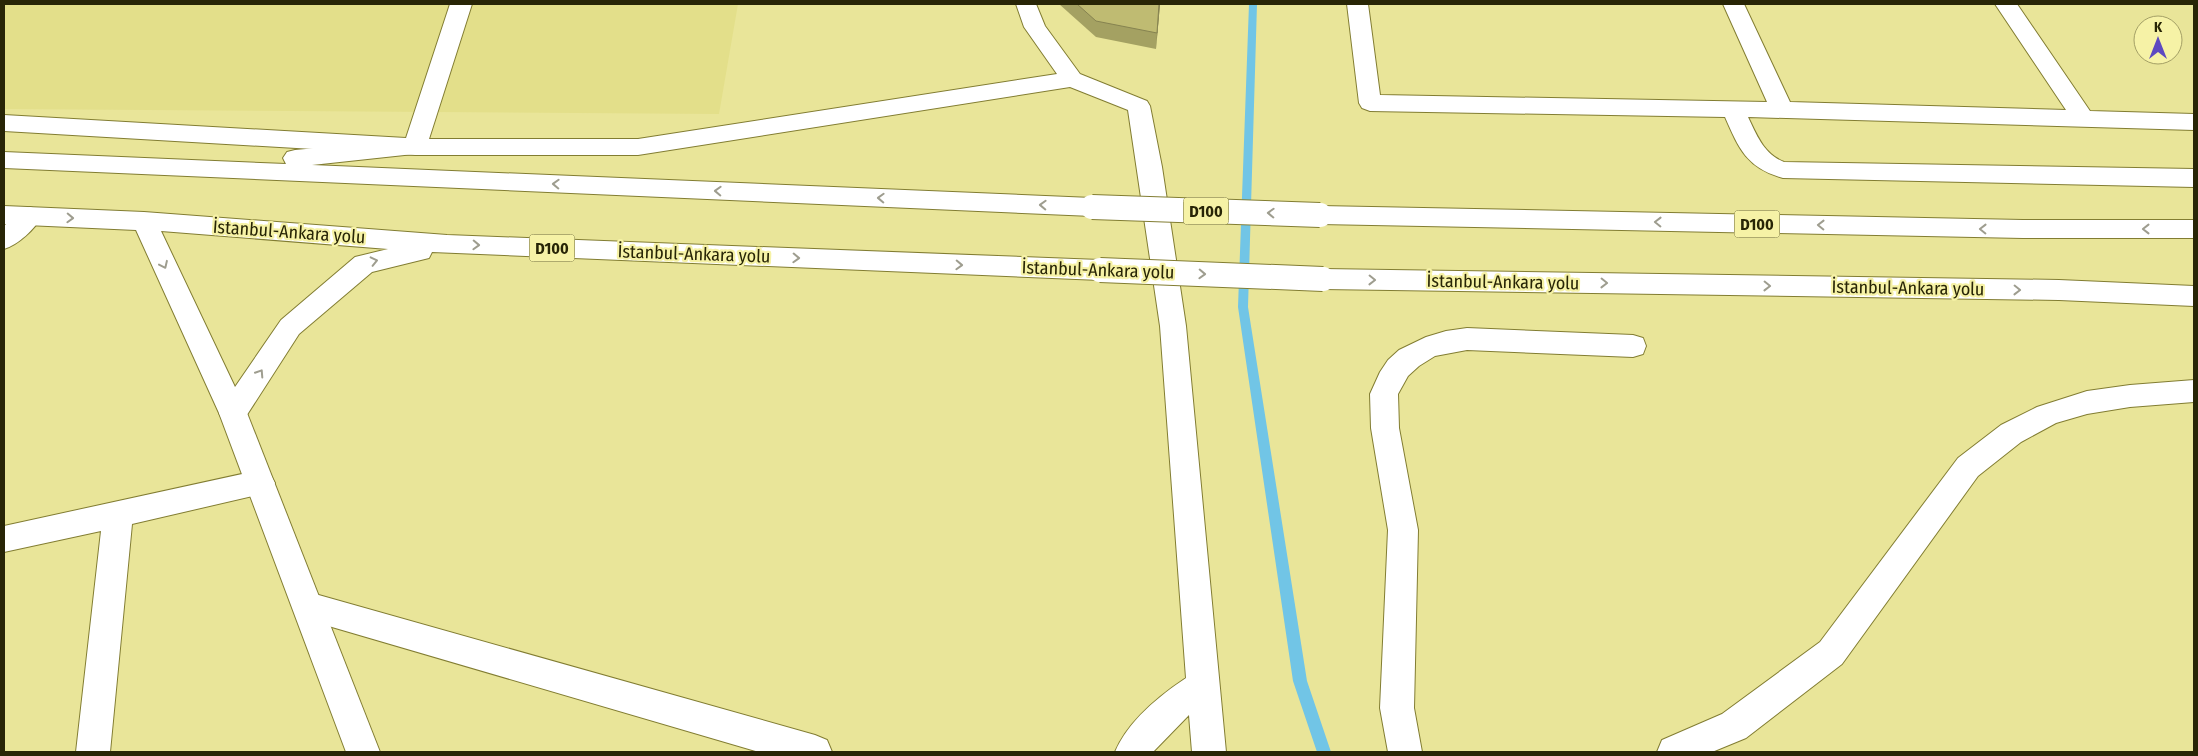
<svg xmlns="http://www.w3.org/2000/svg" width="2198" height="756" viewBox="0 0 2198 756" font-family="'Fira Sans Condensed',sans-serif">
  <rect width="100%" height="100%" fill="#e9e599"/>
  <path fill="#e3df8a" d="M 4,4 L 738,4 L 719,114 L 4,109 Z"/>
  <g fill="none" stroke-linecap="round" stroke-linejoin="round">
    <path fill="#71c5e6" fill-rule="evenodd" d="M 1249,4 L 1257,4 L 1248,307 L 1307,681 L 1331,752 L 1317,752 L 1293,681 L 1238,307 Z"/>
    <g stroke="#827d32" stroke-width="2">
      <path id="minor" d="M 450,4 L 472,4 L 429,139 L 638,139 L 1057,74 L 1024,27 L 1016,4 L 1036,4 L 1045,26 L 1080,74 L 1147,101 L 1150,106 L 1162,167 L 1186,326 L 1226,752 L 1192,752 L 1189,715 L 1153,752 L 1115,752 C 1128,721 1159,696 1186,678 L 1160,326 L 1128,110 L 1070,87 L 638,155 L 415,155 L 4,131 L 4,115 L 406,138 Z
        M 1347,4 L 1368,4 L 1380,95 L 1767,102 L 1723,4 L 1744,4 L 1790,102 L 2066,110 L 1995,4 L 2017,4 L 2090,111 L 2194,114 L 2194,130 L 1748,117 C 1757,136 1764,154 1784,162 L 2194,169 L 2194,187 L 1783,178 C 1747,168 1739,149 1725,117 L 1370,111 L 1362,108 L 1359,103 Z
        M 30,207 L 39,210 L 42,216 C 35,229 18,245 4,249 L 4,226 L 21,210 Z
        M 1467,328 L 1633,335 L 1643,338 L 1646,346 L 1643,354 L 1633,357 L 1467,350 L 1435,356 L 1419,366 L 1408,376 L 1398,394 L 1399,428 L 1418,530 L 1414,708 L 1422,752 L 1388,752 L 1380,708 L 1388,530 L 1371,428 L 1370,394 L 1380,372 L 1388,360 L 1399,350 L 1426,337 L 1446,331 Z
        M 2194,380 L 2194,402 L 2130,407 L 2087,414 L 2056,423 L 2021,442 L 1978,476 L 1842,664 L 1746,738 L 1712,752 L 1657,752 L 1662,740 L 1722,714 L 1820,642 L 1958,458 L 2001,425 L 2037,407 L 2087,391 L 2130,385 Z
        M 260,470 L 270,474 L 275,483 L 270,492 L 132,524 L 110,752 L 76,752 L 101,531 L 4,552 L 4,526 Z
        M 308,592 L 815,735 L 827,740 L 832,752 L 759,752 L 308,620 L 297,616 L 292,606 L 297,596 Z"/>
    </g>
    <g stroke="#827d32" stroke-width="2">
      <path id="major" d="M 233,401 L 243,405 L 247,413 L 380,752 L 346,752 L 219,413 L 223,405 Z"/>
    </g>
    <g stroke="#827d32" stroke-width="2">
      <path id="highway" d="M 415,139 L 423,141 L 427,147 L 423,153 L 312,165 L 1092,198 L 1101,201 L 1104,207 L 1101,213 L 1092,216 L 4,168 L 4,152 L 286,164 L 283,158 L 287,152 L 295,150 Z
        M 4,206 L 144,212 L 447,235 L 1100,260 L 1109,263 L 1113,270 L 1109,277 L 1100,280 L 432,252 L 429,258 L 372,272 L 299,334 L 243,421 L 233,425 L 223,421 L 219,413 L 136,230 L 4,224 ZM 161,231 L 388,249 L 355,257 L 281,320 L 235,387 Z
        M 1320,206 L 2023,220 L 2194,220 L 2194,238 L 2023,238 L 1320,224 L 1311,221 L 1308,215 L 1311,209 Z
        M 1323,269 L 2059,280 L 2194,286 L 2194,306 L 2059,300 L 1323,289 L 1314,286 L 1310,279 L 1314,272 Z"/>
    </g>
    <use href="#minor" fill="#fff" fill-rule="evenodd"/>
    <use href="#major" fill="#fff" fill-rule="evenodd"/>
    <use href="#highway" fill="#fff" fill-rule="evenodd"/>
    <g stroke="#827d32" stroke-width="26" stroke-linecap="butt">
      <path id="highway-bridge" d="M 1092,207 L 1320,215
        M 1100,270 L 1323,279"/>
    </g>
    <use href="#highway-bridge" stroke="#fff" stroke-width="24"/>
  </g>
  <path fill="#a4a162" d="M 1059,4 L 1160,4 L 1156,49 L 1096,37 Z"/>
  <path fill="#868350" d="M 1159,4 L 1160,4 L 1156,49 L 1157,33 Z"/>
  <path fill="#bfbb72" stroke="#868350" d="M 1077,4 L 1159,4 L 1157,33 L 1096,21 Z"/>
  <defs><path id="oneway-chevron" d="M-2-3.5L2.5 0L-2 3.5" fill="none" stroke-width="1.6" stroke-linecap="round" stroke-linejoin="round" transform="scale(1.25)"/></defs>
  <g stroke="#9e9d8f">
    <use href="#oneway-chevron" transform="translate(556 184) rotate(-178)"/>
    <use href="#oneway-chevron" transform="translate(718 191) rotate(-178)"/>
    <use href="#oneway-chevron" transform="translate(881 198) rotate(-178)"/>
    <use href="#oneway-chevron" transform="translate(1043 205) rotate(-178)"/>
    <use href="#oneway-chevron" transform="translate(1271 213) rotate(-178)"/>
    <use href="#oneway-chevron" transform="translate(70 218) rotate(2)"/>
    <use href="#oneway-chevron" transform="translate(1658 222) rotate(-179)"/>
    <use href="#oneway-chevron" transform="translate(1821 225) rotate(-179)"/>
    <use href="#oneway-chevron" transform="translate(1983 229) rotate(-179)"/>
    <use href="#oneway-chevron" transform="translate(2146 229) rotate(180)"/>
    <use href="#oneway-chevron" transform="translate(476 245) rotate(2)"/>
    <use href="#oneway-chevron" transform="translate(796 258) rotate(2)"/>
    <use href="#oneway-chevron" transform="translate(374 261) rotate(-13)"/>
    <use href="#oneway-chevron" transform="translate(164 265) rotate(65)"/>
    <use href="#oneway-chevron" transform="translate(959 265) rotate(2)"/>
    <use href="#oneway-chevron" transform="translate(1202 274) rotate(2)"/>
    <use href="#oneway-chevron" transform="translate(1372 280) rotate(1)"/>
    <use href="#oneway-chevron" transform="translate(1604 283) rotate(1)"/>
    <use href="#oneway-chevron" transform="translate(1767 286) rotate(1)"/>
    <use href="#oneway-chevron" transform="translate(2017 290) rotate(1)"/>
    <use href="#oneway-chevron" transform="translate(260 373) rotate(-57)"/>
  </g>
  <g text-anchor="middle" stroke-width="4.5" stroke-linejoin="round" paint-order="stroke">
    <g fill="#f6f2a6" stroke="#666236" stroke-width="1">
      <rect x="1183.5" y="197.5" width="45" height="27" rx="4"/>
      <rect x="1734.5" y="210.5" width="45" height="27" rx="4"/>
      <rect x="529.5" y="234.5" width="45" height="27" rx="4"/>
    </g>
    <g font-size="16" font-weight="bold" fill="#282506">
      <text x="1206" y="217">D100</text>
      <text x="1757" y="230">D100</text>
      <text x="552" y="254">D100</text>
    </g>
    <g font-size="18" fill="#282506" stroke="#f6f2a6">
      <text transform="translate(289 232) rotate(4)" y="6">İstanbul-Ankara yolu</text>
      <text transform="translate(694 254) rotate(2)" y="6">İstanbul-Ankara yolu</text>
      <text transform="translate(1098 270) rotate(2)" y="6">İstanbul-Ankara yolu</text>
      <text transform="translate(1503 282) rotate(1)" y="6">İstanbul-Ankara yolu</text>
      <text transform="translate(1908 288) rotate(1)" y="6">İstanbul-Ankara yolu</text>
    </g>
  </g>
  <rect width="2198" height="756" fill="none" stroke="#282506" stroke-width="10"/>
  <g transform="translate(2158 40)"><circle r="24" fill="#f6f2a6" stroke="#a4a066"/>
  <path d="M0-4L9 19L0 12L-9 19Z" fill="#5d49c1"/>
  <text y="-8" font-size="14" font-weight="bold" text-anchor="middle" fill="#282506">K</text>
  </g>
</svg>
